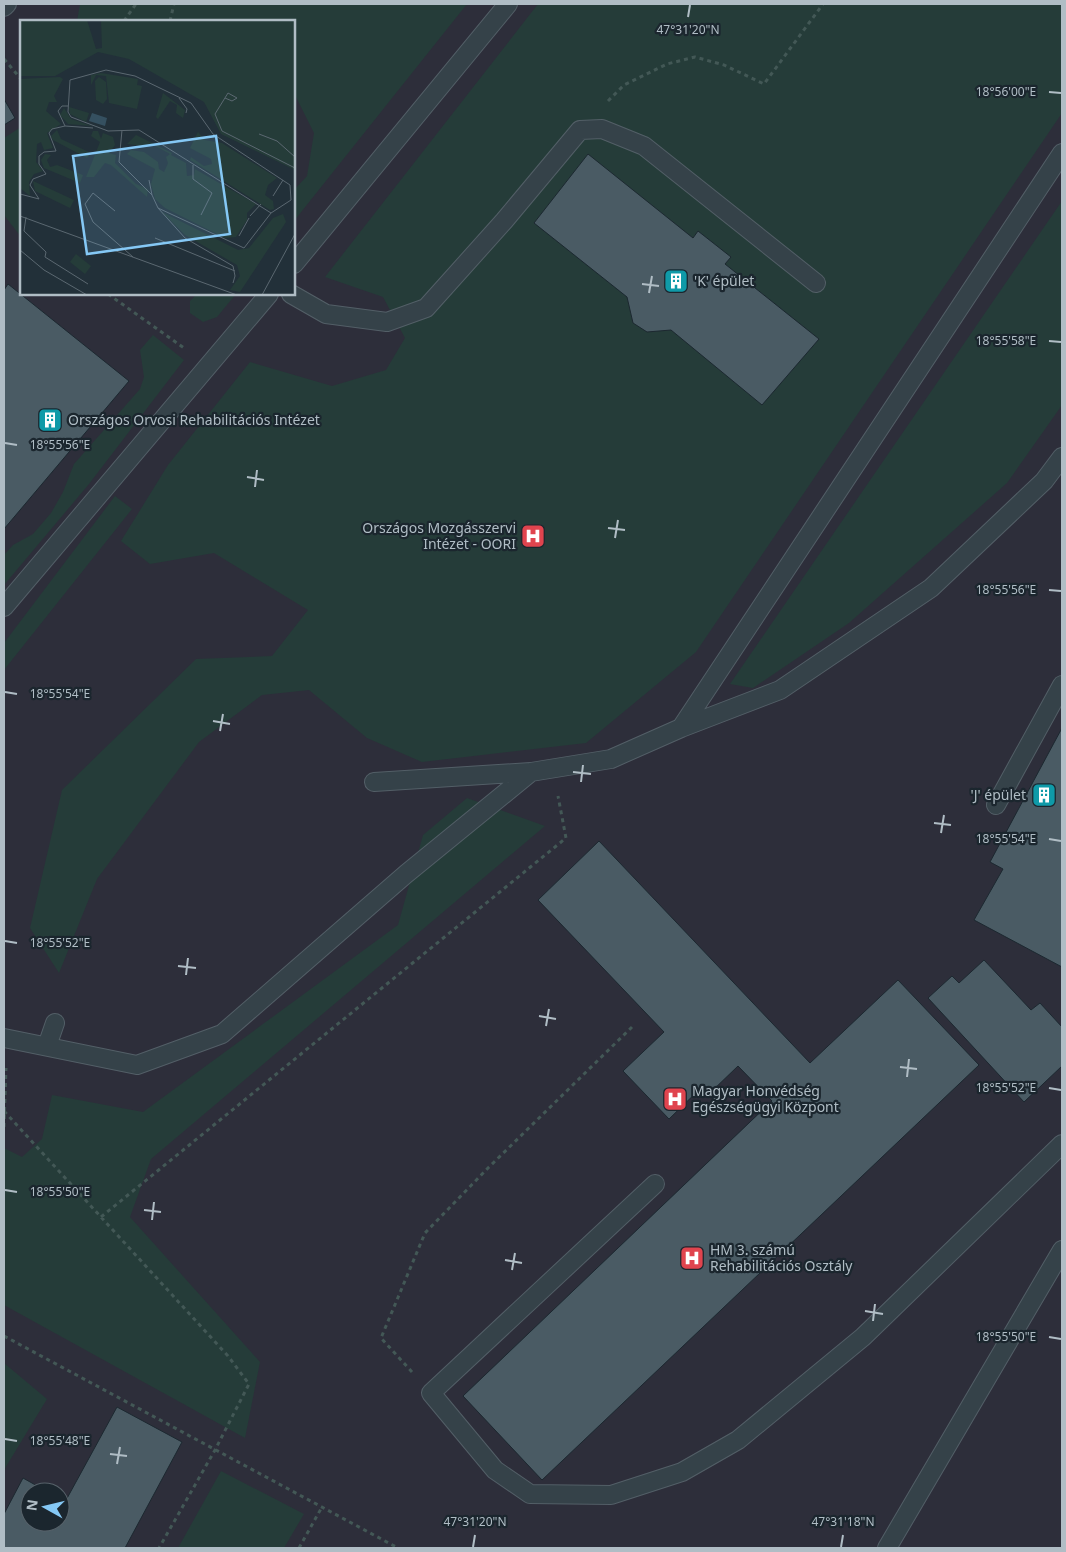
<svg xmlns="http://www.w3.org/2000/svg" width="1066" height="1552" viewBox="0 0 1066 1552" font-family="'Noto Sans',sans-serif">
  <rect width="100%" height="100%" fill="#223039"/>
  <path fill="#2d2e3a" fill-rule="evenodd" d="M 4,4 L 1062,4 L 1062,1548 L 4,1548 ZM 21,21 L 294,21 L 294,294 L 21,294 ZM 30,1492 L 60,1492 L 60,1522 L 30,1522 Z"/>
  <path fill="#253c39" d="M 80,4 L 467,4 L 294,221 L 294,190 L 307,176 L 314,133 L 294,93 L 294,21 L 77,21 Z
    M 538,4 L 1062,4 L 1062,113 L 696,652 L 586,743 L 422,762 L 367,738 L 309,690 L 262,695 L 199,742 L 97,879 L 59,973 L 30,928 L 62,790 L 196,659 L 272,656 L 308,610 L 214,553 L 150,564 L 121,541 L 168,465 L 250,362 L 332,386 L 386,370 L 405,338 L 383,297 L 325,277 Z
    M 21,127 L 21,237 L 4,215 L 4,138 Z
    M 1062,201 L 1062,405 L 1007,483 L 849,623 L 753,688 L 730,684 Z
    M 197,294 L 236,294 L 217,317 L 203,322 L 190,313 L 190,301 Z
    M 153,335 L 184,360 L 89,484 L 4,585 L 4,555 L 13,545 L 33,534 L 51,513 L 63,492 L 74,464 L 140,389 L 144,377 L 140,350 Z
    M 115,496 L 132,509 L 4,670 L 4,643 Z
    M 467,798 L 545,826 L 151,1159 L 130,1217 L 260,1362 L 245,1438 L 4,1305 L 4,1148 L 22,1157 L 42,1139 L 52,1095 L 143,1112 L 398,925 L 423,835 Z
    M 4,1363 L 47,1399 L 4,1470 Z
    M 221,1471 L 304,1514 L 284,1548 L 178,1548 Z"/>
  <path fill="#4a5b64" stroke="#1c2830" d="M 4,99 L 15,118 L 4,125 Z
    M 588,154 L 693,238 L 698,231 L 731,257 L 725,264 L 819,339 L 762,405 L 671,330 L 647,332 L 633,323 L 627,297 L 534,223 Z
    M 8,284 L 129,381 L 4,529 L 4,290 Z
    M 1062,728 L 1062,967 L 974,920 L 1003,869 L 990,862 Z
    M 599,841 L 810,1063 L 898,980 L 979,1065 L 542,1480 L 463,1396 L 772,1101 L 738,1066 L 711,1092 L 704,1085 L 669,1119 L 623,1071 L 664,1032 L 538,900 Z
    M 984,960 L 1031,1010 L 1040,1003 L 1062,1027 L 1062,1066 L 1024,1102 L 928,998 L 952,976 L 959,983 Z
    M 117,1407 L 182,1442 L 125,1548 L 4,1548 L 4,1514 L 23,1478 L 48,1492 L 30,1492 L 30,1522 L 60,1522 L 60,1499 L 65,1502 Z"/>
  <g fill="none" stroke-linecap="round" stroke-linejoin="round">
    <g stroke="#535f67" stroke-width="20">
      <path id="service" d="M 4,7 L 7,4
        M 294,264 L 508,4
        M 291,294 L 326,314 L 387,322 L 426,308 L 504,221 L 580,130 L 602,129 L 644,146 L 816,283
        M 4,607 L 269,294
        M 681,728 L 780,690 L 931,588 L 1044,481 L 1062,457
        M 374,782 L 531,772
        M 996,805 L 1062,685
        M 4,1038 L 137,1065 L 222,1034 L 406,874 L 531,772 L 611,759 L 681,728 L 1062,153
        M 47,1046 L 55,1023
        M 655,1184 L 431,1393 L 495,1470 L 530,1494 L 611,1495 L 682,1472 L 738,1440 L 863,1337 L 1062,1144
        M 887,1548 L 1062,1250"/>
    </g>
    <path stroke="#435856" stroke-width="3" stroke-dasharray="4 4" stroke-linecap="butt" d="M 124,21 L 136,4
      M 170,21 L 174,4
      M 4,59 L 21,79
      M 608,101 L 624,85 L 667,64 L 695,57 L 724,65 L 764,84 L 823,4
      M 108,294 L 184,348
      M 4,1111 L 228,1356 L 249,1384 L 215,1450 L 159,1548
      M 4,1127 L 6,1068
      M 101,1217 L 566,838 L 558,796
      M 4,1336 L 398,1548
      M 412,1372 L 381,1338 L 425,1233 L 488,1168 L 632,1027
      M 299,1548 L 322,1507"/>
    <use href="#service" stroke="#354249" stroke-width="18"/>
  </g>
  <path fill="none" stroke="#b0bdc5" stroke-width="2" d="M 688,17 L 690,5M 1049,92 L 1061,93M 642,284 L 659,286M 649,293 L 652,276M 1049,341 L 1061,342M 5,443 L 17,445M 247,477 L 264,480M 255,487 L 257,470M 608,528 L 625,530M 615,538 L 618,520M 1049,590 L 1061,591M 5,692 L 17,694M 213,721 L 230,724M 220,731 L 223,714M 573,772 L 591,774M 581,782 L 583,765M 934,823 L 951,825M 941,833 L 944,815M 1049,839 L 1061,841M 5,941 L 17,943M 178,966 L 196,968M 186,975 L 188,958M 539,1016 L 556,1019M 546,1026 L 549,1009M 900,1067 L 917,1069M 907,1077 L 909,1059M 1049,1088 L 1061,1090M 5,1190 L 17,1192M 144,1210 L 161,1212M 152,1220 L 154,1202M 505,1260 L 522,1263M 512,1270 L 515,1253M 865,1311 L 883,1314M 873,1321 L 875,1304M 1049,1337 L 1061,1339M 5,1439 L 17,1441M 110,1454 L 127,1456M 117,1464 L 120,1447M 473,1547 L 475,1535M 841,1547 L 843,1535"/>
  <defs>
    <g id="building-square" transform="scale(1.25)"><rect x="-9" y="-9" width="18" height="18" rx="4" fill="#0f9aa8" stroke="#1b262e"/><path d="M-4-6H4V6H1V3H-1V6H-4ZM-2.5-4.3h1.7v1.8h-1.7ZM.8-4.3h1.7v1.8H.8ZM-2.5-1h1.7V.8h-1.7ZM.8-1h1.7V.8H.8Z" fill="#fff"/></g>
    <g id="hospital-square" transform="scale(1.25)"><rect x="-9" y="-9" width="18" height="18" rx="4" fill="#e0444e" stroke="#1b262e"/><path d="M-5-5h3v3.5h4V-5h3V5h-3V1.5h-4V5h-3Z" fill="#fff"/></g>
  </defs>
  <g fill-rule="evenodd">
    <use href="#building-square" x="676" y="281"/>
    <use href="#building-square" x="50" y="420"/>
    <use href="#hospital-square" x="533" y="536"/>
    <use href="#building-square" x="1044" y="795"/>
    <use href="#hospital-square" x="675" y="1099"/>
    <use href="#hospital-square" x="692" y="1258"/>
  </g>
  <g text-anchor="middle" stroke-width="4.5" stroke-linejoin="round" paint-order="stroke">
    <g font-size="14" fill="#b0bdc5" stroke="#1b262e" text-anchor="start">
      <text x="694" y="286">'K' épület</text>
      <text x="68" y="425">Országos Orvosi Rehabilitációs Intézet</text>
      <text x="516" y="533" text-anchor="end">Országos Mozgásszervi<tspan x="516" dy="16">Intézet - OORI</tspan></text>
      <text x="1026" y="800" text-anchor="end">'J' épület</text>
      <text x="692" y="1096">Magyar Honvédség<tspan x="692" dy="16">Egészségügyi Központ</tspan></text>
      <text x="710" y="1255">HM 3. számú<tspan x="710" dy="16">Rehabilitációs Osztály</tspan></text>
    </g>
  </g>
  <g transform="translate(20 20)">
    <rect width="275" height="275" fill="#223039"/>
    <path d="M 0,0 L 67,0 L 76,29 L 82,28 L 81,0 L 275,0 L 275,150 L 201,114 L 184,82 L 109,39 L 78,32 L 35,56 L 0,56 ZM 81,53 L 118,59 L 117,65 L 122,66 L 117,89 L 89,83 L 86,56 L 76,55 L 71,65 L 71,55 ZM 40,57 L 43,59 L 34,76 L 37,82 L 29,82 L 26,91 L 41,104 L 27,113 L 33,128 L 24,130 L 21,122 L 17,124 L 16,142 L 23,151 L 14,154 L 9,162 L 10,176 L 0,168 L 0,59 ZM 79,57 L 86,62 L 87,79 L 83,84 L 76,80 L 75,61 ZM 143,73 L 165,90 L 163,98 L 156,93 L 157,85 L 150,81 L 138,99 L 136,97 ZM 49,87 L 69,93 L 66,102 L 50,94 ZM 44,88 L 51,99 L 72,106 L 48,104 L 40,95 ZM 37,110 L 41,119 L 71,133 L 67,138 L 33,120 L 31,116 ZM 73,111 L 78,111 L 81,119 L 83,113 L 93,117 L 95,125 L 89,133 L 96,135 L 95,143 L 116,164 L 128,169 L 127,177 L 91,145 L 85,143 L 74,157 L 66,157 L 80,122 L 71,116 ZM 178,112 L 185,120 L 202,123 L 257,158 L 248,165 L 245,175 L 253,181 L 254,189 L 250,190 L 170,140 L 171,137 L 184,146 L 192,144 L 191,139 L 170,128 ZM 116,115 L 152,133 L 151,135 L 166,143 L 167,156 L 174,155 L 175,149 L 236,184 L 227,193 L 227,200 L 216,217 L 205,218 L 145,188 L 135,179 L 131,164 L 135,149 L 107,134 L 111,130 L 124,132 L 138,142 L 139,149 L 144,152 L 148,143 L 146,137 L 150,134 L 132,124 L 123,126 L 107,124 ZM 25,134 L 31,135 L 27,140 L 30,147 L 37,145 L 63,155 L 60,163 L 24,148 L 21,140 ZM 13,161 L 54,180 L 50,188 L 15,171 ZM 142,192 L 218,230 L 229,228 L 253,198 L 263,194 L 266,202 L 220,272 L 210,270 L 220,256 L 217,245 L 165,215 ZM 56,234 L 71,246 L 65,254 L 50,242 Z" fill="#253c39"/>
    <path d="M 72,93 L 87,98 L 85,106 L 69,101 Z" fill="#355060"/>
    <path fill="none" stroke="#5b6871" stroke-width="1" d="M 86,50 L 115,56 L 171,83 L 193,114 L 270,165 L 271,180 L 251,193 L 119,110 L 88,111 L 51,97 L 48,92 L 50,60 ZM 159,78 L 167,89 L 166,93M 205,78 L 212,81 L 217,78 L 208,73 L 195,94 L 202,111 L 275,148M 45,106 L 73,108M 102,110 L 99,142 L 132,175 L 138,188 L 224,228 L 251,193M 239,114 L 257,121 L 275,137M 173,145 L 173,159 L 192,173 L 181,195M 129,160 L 132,175M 0,174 L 19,179 L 10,165 L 13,159 L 26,154 L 19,144 L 19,136 L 24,132 L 36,131 L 29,113 L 32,109 L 45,106 L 38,91 L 42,86 L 48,86M 253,176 L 263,160M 138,188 L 165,218 L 213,246 L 215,256 L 213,263M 95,191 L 73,173 L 65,184 L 73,202 L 113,237M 0,196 L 217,275M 230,196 L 241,184M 6,197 L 4,211 L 26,232 L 25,237 L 68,264M 219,216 L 229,198M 135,218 L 215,251M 0,230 L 24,250 L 67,275M 242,275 L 275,214"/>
    <path fill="#85c8f5" fill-opacity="0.15" stroke="#85c8f5" stroke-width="2.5" d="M 196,116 L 210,214 L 67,234 L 53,136 Z"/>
    <rect width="275" height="275" fill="none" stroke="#b0bdc5" stroke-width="2.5"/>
  </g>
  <g font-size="12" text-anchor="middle" fill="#b0bdc5" stroke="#1b262e" stroke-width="4.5" stroke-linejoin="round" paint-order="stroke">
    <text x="688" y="34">47°31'20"N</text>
    <text x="1006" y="96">18°56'00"E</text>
    <text x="1006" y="345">18°55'58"E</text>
    <text x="60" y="449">18°55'56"E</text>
    <text x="1006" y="594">18°55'56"E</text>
    <text x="60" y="698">18°55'54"E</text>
    <text x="1006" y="843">18°55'54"E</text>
    <text x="60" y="947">18°55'52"E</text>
    <text x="1006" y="1092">18°55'52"E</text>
    <text x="60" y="1196">18°55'50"E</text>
    <text x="1006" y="1341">18°55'50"E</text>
    <text x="60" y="1445">18°55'48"E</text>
    <text x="475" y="1526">47°31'20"N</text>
    <text x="843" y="1526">47°31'18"N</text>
  </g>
  <rect width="1066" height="1552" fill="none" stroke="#b0bdc5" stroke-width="10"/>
  <g transform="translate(45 1507) rotate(278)"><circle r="24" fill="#1b262e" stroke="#57626a"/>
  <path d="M0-4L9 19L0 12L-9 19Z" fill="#85c8f5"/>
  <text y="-8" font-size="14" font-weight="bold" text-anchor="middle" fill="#b0bdc5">N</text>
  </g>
</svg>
